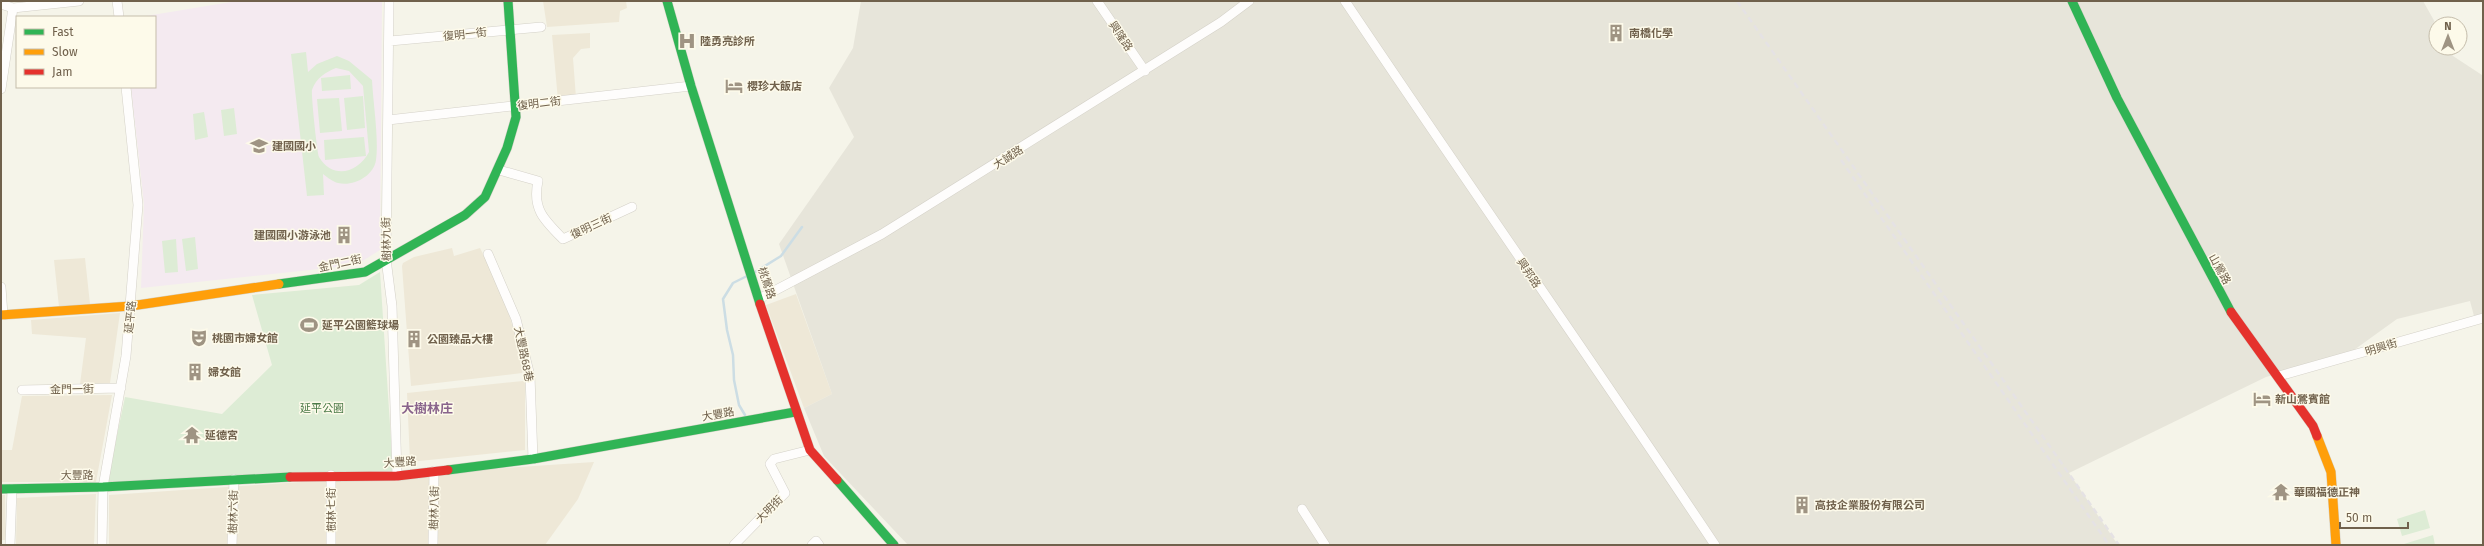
<svg xmlns="http://www.w3.org/2000/svg" width="2484" height="546" viewBox="0 0 2484 546" font-family="'Fira Sans','Noto Sans TC',sans-serif">
  <rect width="100%" height="100%" fill="#f5f4e9"/>
  <path fill="#eee8d7" d="M 543,1 L 626,1 L 627,8 L 620,11 L 619,22 L 547,27 Z
    M 590,33 L 590,48 L 581,49 L 573,58 L 576,98 L 558,100 L 552,35 Z
    M 452,248 L 454,256 L 480,248 L 503,293 L 524,367 L 522,373 L 411,386 L 402,266 L 403,263 L 414,257 Z
    M 85,258 L 90,304 L 59,307 L 54,260 Z
    M 796,294 L 832,394 L 804,408 L 766,305 Z
    M 120,313 L 110,383 L 80,384 L 86,338 L 32,334 L 31,320 Z
    M 523,381 L 525,383 L 525,450 L 410,462 L 407,393 Z
    M 112,395 L 96,482 L 1,482 L 1,450 L 12,450 L 22,396 Z
    M 594,462 L 578,499 L 545,545 L 109,545 L 109,495 Z
    M 96,494 L 94,545 L 16,545 L 17,498 Z
    M 1,495 L 5,495 L 6,540 L 1,540 Z"/>
  <path fill="#e7e5da" d="M 861,1 L 2423,1 L 2436,24 L 2436,48 L 2449,48 L 2453,56 L 2482,75 L 2483,313 L 2474,316 L 2470,301 L 2397,319 L 2347,355 L 2266,377 L 2069,473 L 2118,545 L 908,545 L 824,456 L 804,408 L 832,394 L 779,244 L 854,137 L 829,88 L 853,48 Z"/>
  <path fill="#f4eaf0" d="M 237,1 L 382,1 L 380,250 L 356,265 L 141,288 L 144,204 L 131,87 L 155,87 L 155,17 L 140,17 Z"/>
  <path fill="#ddecd5" fill-rule="evenodd" d="M 306,52 L 308,72 L 317,64 L 337,56 L 349,61 L 372,80 C 373,102 379,139 376,160 C 374,176 353,187 338,183 C 333,182 327,177 323,174 L 324,195 L 307,196 L 291,54 ZM 336,68 L 349,71 L 363,86 L 369,152 C 358,173 333,180 319,157 C 317,153 311,94 312,90 C 316,78 326,72 336,68 Z
    M 350,75 L 351,89 L 322,91 L 321,78 Z
    M 363,96 L 365,128 L 347,130 L 344,98 Z
    M 339,98 L 342,131 L 320,133 L 317,99 Z
    M 234,108 L 237,134 L 224,136 L 221,110 Z
    M 204,112 L 208,137 L 195,140 L 193,114 Z
    M 364,137 L 366,156 L 325,160 L 324,140 Z
    M 195,237 L 198,269 L 186,271 L 182,239 Z
    M 176,239 L 178,272 L 165,273 L 162,241 Z
    M 380,272 L 393,471 L 107,483 L 125,397 L 222,414 L 272,365 L 252,295 L 359,285 Z
    M 2425,510 L 2430,528 L 2402,536 L 2397,519 Z
    M 2433,535 L 2435,545 L 2404,545 L 2404,544 Z"/>
  <g fill="none" stroke-linecap="round" stroke-linejoin="round">
    <path stroke="#ccdde4" stroke-width="2.5" d="M 755,272 L 781,256 L 802,227
      M 745,415 L 739,405 L 734,380 L 733,355 L 727,330 L 723,299 L 733,283 L 747,276"/>
    <g stroke="#d4d1c8" stroke-width="10">
      <path id="street" d="M 117,1 L 119,17
        M 389,1 L 386,259 L 392,306 L 397,476
        M 1097,1 L 1145,71
        M 1345,1 C 1467,183 1593,362 1715,545
        M 1,4 L 13,8 L 79,1
        M 390,41 L 541,27
        M 1,89 L 13,8
        M 388,120 L 691,86
        M 499,170 L 538,181 C 532,209 544,220 563,239 L 632,207
        M 488,254 L 516,319 L 530,376 L 533,459
        M 1,287 L 3,315
        M 759,299 L 882,234 L 1221,22 L 1249,1
        M 2279,376 L 2483,318
        M 22,390 L 121,388
        M 331,475 L 331,545
        M 1302,509 L 1325,545
        M 10,545 L 12,489
        M 102,545 L 103,487 L 126,356 L 138,205 L 126,87
        M 232,545 L 234,479
        M 433,545 L 434,471
        M 734,545 L 785,493 L 770,464 L 774,459 L 810,450
        M 812,545 L 816,541 L 819,545"/>
    </g>
    <g stroke="#d5d1c7" stroke-width="10">
      <path id="fast" d="M 667,1 L 691,86 L 760,304
        M 2072,1 L 2117,98 L 2231,312
        M 279,284 L 365,272 L 465,215 L 485,197 L 507,148 L 516,117 L 508,1
        M 448,470 L 533,459 L 795,412
        M 837,480 L 894,545
        M 1,489 L 103,487 L 290,477"/>
    </g>
    <g stroke="#d5d1c7" stroke-width="10">
      <path id="slow" d="M 1,315 L 131,306 L 279,284
        M 2317,436 L 2331,472 L 2336,545"/>
    </g>
    <g stroke="#d5d1c7" stroke-width="10">
      <path id="jam" d="M 760,304 L 810,450 L 837,480
        M 2231,312 L 2313,426 L 2317,436
        M 290,477 L 397,476 L 448,470"/>
    </g>
    <use href="#street" stroke="#fefdfc" stroke-width="9"/>
    <use href="#fast" stroke="#30b455" stroke-width="9"/>
    <use href="#slow" stroke="#ff9f0a" stroke-width="9"/>
    <use href="#jam" stroke="#e5322d" stroke-width="9"/>
    <path stroke="#e5e2e4" stroke-width="2.5" stroke-dasharray="6 4" stroke-linecap="butt" d="M 1737,1 L 2119,545
      M 1841,160 L 2109,545"/>
  </g>
  <defs>
    <g id="building-bare" transform="scale(1.38)"><path d="M-4-6H4V6H1V3H-1V6H-4ZM-2.5-4.3h1.7v1.8h-1.7ZM.8-4.3h1.7v1.8H.8ZM-2.5-1h1.7V.8h-1.7ZM.8-1h1.7V.8H.8Z" fill="#9f9483" stroke="#fdfaea" stroke-width="2.5" paint-order="stroke"/></g>
    <g id="hospital-bare" transform="scale(1.38)"><path d="M-5-5h3v3.5h4V-5h3V5h-3V1.5h-4V5h-3Z" fill="#9f9483" stroke="#fdfaea" stroke-width="2.5" paint-order="stroke"/></g>
    <g id="hotel-bare" transform="scale(1.38)"><path d="M-6-4.5h1.5V1H6V5H4.5V3h-9V5H-6ZM-4 0a1.8 1.8 0 1 1 3.6 0ZM.5 0V-2.5h3Q6-2.5 6 0Z" fill="#9f9483" stroke="#fdfaea" stroke-width="2.5" paint-order="stroke"/></g>
    <g id="school-bare" transform="scale(1.38)"><path d="M0-5L7-2L0 1L-7-2ZM-4 1L0 2.5L4 1V4Q0 6-4 4Z" fill="#9f9483" stroke="#fdfaea" stroke-width="2.5" paint-order="stroke"/></g>
    <g id="stadium-bare" transform="scale(1.38)"><path d="M0-5a6.5 5 0 1 0 0 10a6.5 5 0 1 0 0-10ZM-3.5-1.8h7v3.6h-7Z" fill="#9f9483" stroke="#fdfaea" stroke-width="2.5" paint-order="stroke"/></g>
    <g id="theatre-bare" transform="scale(1.38)"><path d="M-5-5.5Q0-4 5-5.5V0Q5 5 0 6Q-5 5-5 0ZM-3.3-2.5H-1v1.5H-3.3ZM1-2.5H3.3v1.5H1ZM-2.8 1Q0 5.5 2.8 1Z" fill="#9f9483" stroke="#fdfaea" stroke-width="2.5" paint-order="stroke"/></g>
    <g id="temple-bare" transform="scale(1.38)"><path d="M0-6L5-2H3V0L6.5 2.5H4V6H1.5V3h-3V6H-4V2.5H-6.5L-3 0V-2H-5Z" fill="#9f9483" stroke="#fdfaea" stroke-width="2.5" paint-order="stroke"/></g>
  </defs>
  <g fill-rule="evenodd">
    <use href="#building-bare" x="1616" y="33"/>
    <use href="#hospital-bare" x="687" y="41"/>
    <use href="#hotel-bare" x="734" y="86"/>
    <use href="#school-bare" x="259" y="146"/>
    <use href="#building-bare" x="344" y="235"/>
    <use href="#stadium-bare" x="309" y="325"/>
    <use href="#theatre-bare" x="199" y="338"/>
    <use href="#building-bare" x="414" y="339"/>
    <use href="#building-bare" x="195" y="372"/>
    <use href="#hotel-bare" x="2262" y="399"/>
    <use href="#temple-bare" x="192" y="435"/>
    <use href="#temple-bare" x="2281" y="492"/>
    <use href="#building-bare" x="1802" y="505"/>
  </g>
  <g text-anchor="middle" stroke-width="3" stroke-linejoin="round" paint-order="stroke">
    <g font-size="11" font-weight="bold" fill="#70614c" stroke="#fdfaea" text-anchor="start">
      <text x="1629" y="37">南橋化學</text>
      <text x="700" y="45">陸勇亮診所</text>
      <text x="747" y="90">櫻珍大飯店</text>
      <text x="272" y="150">建國國小</text>
      <text x="331" y="239" text-anchor="end">建國國小游泳池</text>
      <text x="322" y="329">延平公園籃球場</text>
      <text x="212" y="342">桃園市婦女館</text>
      <text x="427" y="343">公園臻品大樓</text>
      <text x="208" y="376">婦女館</text>
      <text x="2275" y="403">新山鶯賓館</text>
      <text x="205" y="439">延德宮</text>
      <text x="2294" y="496">華國福德正神</text>
      <text x="1815" y="509">高技企業股份有限公司</text>
    </g>
    <g font-size="11" fill="#70614c" stroke="#fdfaea">
      <text transform="translate(465 34) rotate(-6)" y="4">復明一街</text>
      <text transform="translate(1121 36) rotate(56)" y="4">興隆路</text>
      <text transform="translate(539 103) rotate(-7)" y="4">復明二街</text>
      <text transform="translate(1008 157) rotate(-32)" y="4">大誠路</text>
      <text transform="translate(591 226) rotate(-25)" y="4">復明三街</text>
      <text transform="translate(386 239) rotate(-91)" y="4">樹林九街</text>
      <text transform="translate(340 263) rotate(-12)" y="4">金門二街</text>
      <text transform="translate(2220 269) rotate(61)" y="4">山鶯路</text>
      <text transform="translate(1529 273) rotate(56)" y="4">興邦路</text>
      <text transform="translate(767 283) rotate(72)" y="4">桃鶯路</text>
      <text transform="translate(130 317) rotate(-84)" y="4">延平路</text>
      <text transform="translate(2381 347) rotate(-17)" y="4">明興街</text>
      <text transform="translate(524 354) rotate(78)" y="4">大豐路68巷</text>
      <text transform="translate(72 389) rotate(-1)" y="4">金門一街</text>
      <text transform="translate(718 414) rotate(-10)" y="4">大豐路</text>
      <text transform="translate(400 462) rotate(-4)" y="4">大豐路</text>
      <text x="77" y="479">大豐路</text>
      <text transform="translate(434 508) rotate(-89)" y="4">樹林八街</text>
      <text transform="translate(769 509) rotate(-45)" y="4">大明街</text>
      <text transform="translate(331 510) rotate(-90)" y="4">樹林七街</text>
      <text transform="translate(233 512) rotate(-89)" y="4">樹林六街</text>
    </g>
    <g font-size="11" fill="#4b7a48" stroke="#fdfaea">
      <text x="322" y="412">延平公園</text>
    </g>
    <g font-size="13" font-weight="bold" fill="#89648c" stroke="#fdfaea">
      <text x="427" y="413">大樹林庄</text>
    </g>
  </g>
  <rect width="2484" height="546" fill="none" stroke="#70614c" stroke-width="4"/>
  <rect x="16" y="16" width="140" height="72" fill="#fdfaea" stroke="#c5bdab"/>
  <rect x="24" y="29" width="20" height="6" fill="#30b455" stroke="#c5bdab"/>
  <text x="52" y="36" font-size="12" fill="#70614c">Fast</text>
  <rect x="24" y="49" width="20" height="6" fill="#ff9f0a" stroke="#c5bdab"/>
  <text x="52" y="56" font-size="12" fill="#70614c">Slow</text>
  <rect x="24" y="69" width="20" height="6" fill="#e5322d" stroke="#c5bdab"/>
  <text x="52" y="76" font-size="12" fill="#70614c">Jam</text>
  <g transform="translate(2448 36)"><circle r="19" fill="#fdfaea" stroke="#c5bdab"/>
  <path d="M0-3L7 15L0 10L-7 15Z" fill="#9f9483"/>
  <text y="-6" font-size="11" font-weight="bold" text-anchor="middle" fill="#70614c">N</text>
  </g>
  <path d="M2340 522v6h68v-6" fill="none" stroke="#70614c" stroke-width="2"/>
  <text x="2346" y="522" font-size="12" fill="#70614c" stroke="#fdfaea" stroke-width="3" paint-order="stroke">50 m</text>
</svg>
